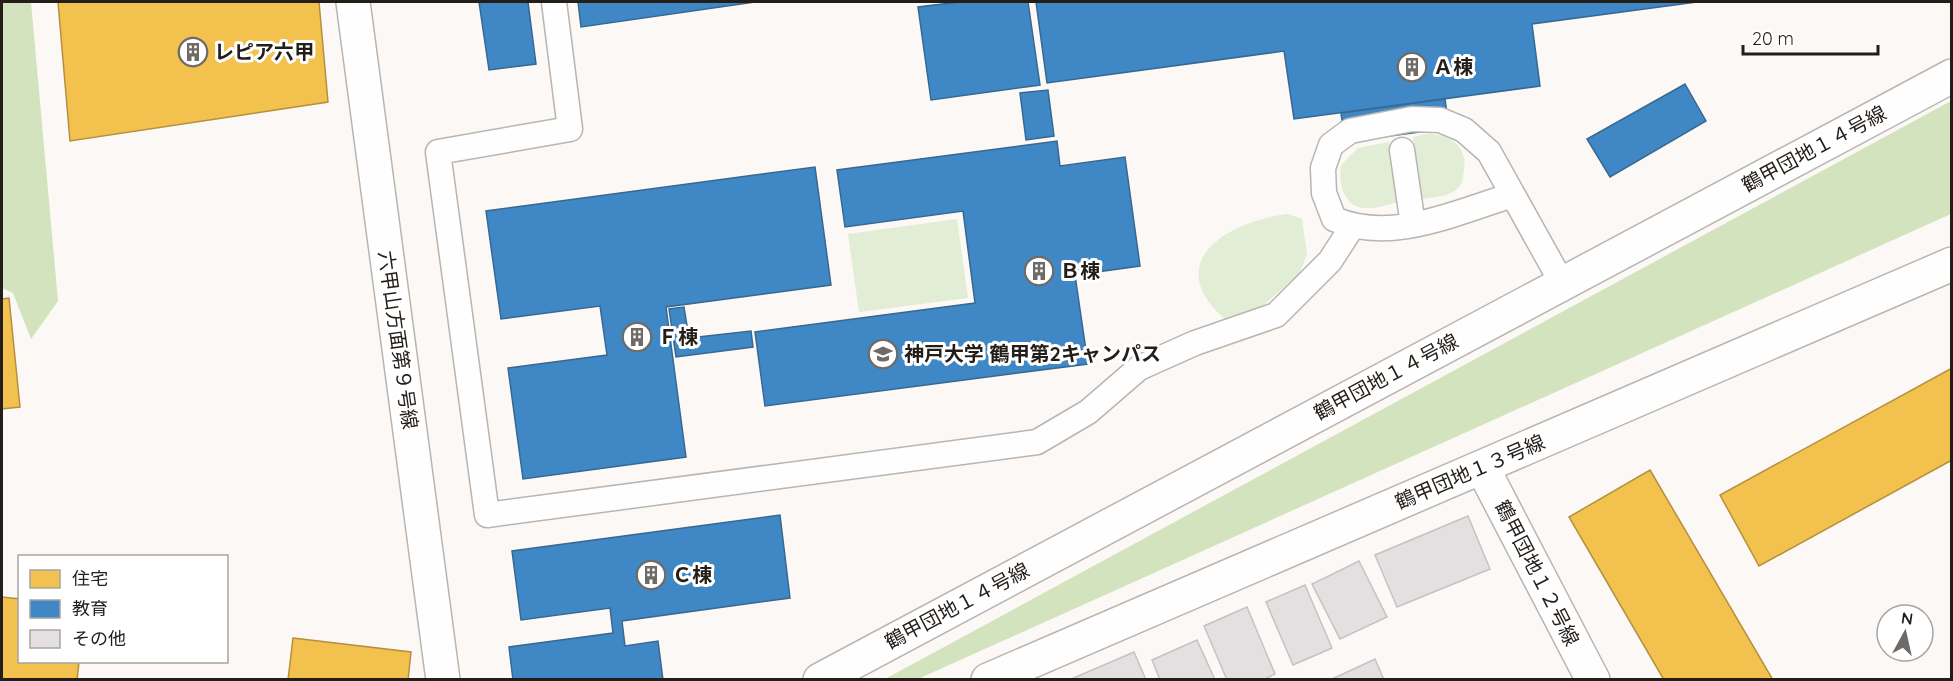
<svg xmlns="http://www.w3.org/2000/svg" width="1953" height="681" viewBox="0 0 1953 681" font-family="Quicksand,'Noto Sans JP',sans-serif">
  <rect width="100%" height="100%" fill="#fbf8f5"/>
  <path fill="#e2edd5" d="M 1426,134 C 1448,134 1468,145 1464,170 C 1463,176 1463,184 1458,188 C 1449,197 1434,197 1422,199 L 1413,137 Z
    M 1389,142 L 1399,202 C 1389,204 1376,209 1366,208 C 1344,208 1338,183 1341,165 L 1358,148 Z
    M 1288,214 L 1302,219 L 1307,255 L 1299,274 L 1259,309 L 1226,320 C 1159,262 1228,221 1288,214 Z
    M 957,219 L 968,298 L 859,312 L 848,234 Z"/>
  <path fill="#d2e3bd" d="M 2,2 L 31,2 L 58,301 L 31,339 L 13,293 L 2,288 Z
    M 1951,101 L 1951,214 L 918,679 L 885,679 Z"/>
  <path fill="#f2c14e" stroke="#b4903e" stroke-width="1.5" d="M 58,2 L 319,2 L 328,102 L 70,141 Z
    M 9,298 L 20,407 L 2,409 L 2,299 Z
    M 1952,368 L 1952,460 L 1759,566 L 1720,495 Z
    M 1650,470 L 1773,680 L 1664,680 L 1569,517 Z
    M 2,597 L 20,599 L 20,662 L 79,662 L 77,680 L 2,680 Z
    M 293,638 L 411,652 L 408,680 L 288,680 Z"/>
  <path fill="#3f88c5" stroke="#376891" stroke-width="1.5" d="M 479,2 L 528,2 L 536,64 L 489,70 Z
    M 578,2 L 755,2 L 581,27 Z
    M 959,2 L 1028,2 L 1040,85 L 931,100 L 918,7 Z
    M 1036,2 L 1697,2 L 1532,24 L 1540,86 L 1294,119 L 1284,51 L 1047,83 Z
    M 1685,84 L 1706,121 L 1610,177 L 1587,139 Z
    M 1048,90 L 1054,136 L 1026,140 L 1020,93 Z
    M 1445,99 L 1449,128 L 1345,142 L 1341,113 Z
    M 1057,141 L 1060,166 L 1125,157 L 1140,266 L 1075,275 L 1088,364 L 765,406 L 755,332 L 975,303 L 963,211 L 845,227 L 837,170 Z
    M 815,167 L 831,285 L 666,307 L 686,457 L 523,479 L 508,368 L 607,355 L 600,306 L 501,319 L 486,211 Z
    M 684,307 L 689,338 L 751,331 L 753,347 L 676,357 L 669,309 Z
    M 780,515 L 790,598 L 622,621 L 625,646 L 658,641 L 663,680 L 513,680 L 509,647 L 613,633 L 610,608 L 521,620 L 512,551 Z"/>
  <path fill="#e4dfe0" stroke="#c6c1c2" stroke-width="1.5" d="M 1468,516 L 1490,569 L 1397,607 L 1375,555 Z
    M 1359,561 L 1387,617 L 1340,639 L 1312,584 Z
    M 1305,585 L 1332,648 L 1293,665 L 1266,602 Z
    M 1247,607 L 1275,674 L 1263,680 L 1227,680 L 1204,626 Z
    M 1197,640 L 1215,680 L 1160,680 L 1152,660 Z
    M 1134,652 L 1146,680 L 1069,680 Z
    M 1375,659 L 1384,680 L 1330,680 Z"/>
  <g fill="none" stroke-linecap="round" stroke-linejoin="round">
    <g stroke="#b9b5b1" stroke-width="27">
      <path id="service" d="M 554,2 L 570,129 L 438,152 L 487,515 L 1037,442 L 1088,412 L 1139,368 L 1195,343 L 1276,315 L 1330,261 L 1352,227
        M 1402,150 L 1413,225
        M 1513,195 C 1456,212 1392,244 1334,219 L 1324,193 L 1323,168 L 1331,145 L 1350,131 L 1412,119 L 1440,120 L 1464,130 L 1489,152 L 1562,283"/>
    </g>
    <g stroke="#b9b5b1" stroke-width="36">
      <path id="minor" d="M 353,2 L 443,680
        M 1482,467 L 1593,680
        M 988,680 L 1952,264"/>
    </g>
    <g stroke="#b9b5b1" stroke-width="36">
      <path id="tertiary" d="M 820,680 L 1952,76"/>
    </g>
    <use href="#service" stroke="#fefefe" stroke-width="24"/>
    <use href="#minor" stroke="#fefefe" stroke-width="33"/>
    <use href="#tertiary" stroke="#fefefe" stroke-width="33"/>
  </g>
  <defs>
    <g id="building-ring" transform="scale(1.5)"><circle r="9.5" fill="#fff" stroke="#6f6a66" stroke-width="1.5"/><path d="M-4-6H4V6H1V3H-1V6H-4ZM-2.5-4.3h1.7v1.8h-1.7ZM.8-4.3h1.7v1.8H.8ZM-2.5-1h1.7V.8h-1.7ZM.8-1h1.7V.8H.8Z" fill="#6f6a66"/></g>
    <g id="university-ring" transform="scale(1.5)"><circle r="9.5" fill="#fff" stroke="#6f6a66" stroke-width="1.5"/><path d="M0-5L7-2L0 1L-7-2ZM-4 1L0 2.5L4 1V4Q0 6-4 4Z" fill="#6f6a66"/></g>
  </defs>
  <g fill-rule="evenodd">
    <use href="#building-ring" x="193" y="52"/>
    <use href="#building-ring" x="1412" y="67"/>
    <use href="#building-ring" x="1039" y="271"/>
    <use href="#building-ring" x="637" y="337"/>
    <use href="#university-ring" x="883" y="354"/>
    <use href="#building-ring" x="651" y="575"/>
  </g>
  <g text-anchor="middle" stroke-width="6" stroke-linejoin="round" paint-order="stroke">
    <g font-size="20" font-weight="bold" fill="#241e19" stroke="#fff" text-anchor="start">
      <text x="214" y="59">レピア六甲</text>
      <text x="1433" y="74">Ａ棟</text>
      <text x="1060" y="278">Ｂ棟</text>
      <text x="658" y="344">Ｆ棟</text>
      <text x="904" y="361">神戸大学 鶴甲第2キャンパス</text>
      <text x="672" y="582">Ｃ棟</text>
    </g>
    <g font-size="20" fill="#241e19" stroke="#fff">
      <text transform="translate(1814 149) rotate(-28)" y="7">鶴甲団地１４号線</text>
      <text transform="translate(398 340) rotate(82)" y="7">六甲山方面第９号線</text>
      <text transform="translate(1386 377) rotate(-28)" y="7">鶴甲団地１４号線</text>
      <text transform="translate(1470 472) rotate(-23)" y="7">鶴甲団地１３号線</text>
      <text transform="translate(1537 573) rotate(63)" y="7">鶴甲団地１２号線</text>
      <text transform="translate(957 606) rotate(-28)" y="7">鶴甲団地１４号線</text>
    </g>
  </g>
  <rect width="1953" height="681" fill="none" stroke="#241e19" stroke-width="6"/>
  <rect x="18" y="555" width="210" height="108" fill="#ffffff" stroke="#a7a5a3" stroke-width="1.5"/>
  <rect x="30" y="570" width="30" height="18" fill="#f2c14e" stroke="#a7a5a3" stroke-width="1.5"/>
  <text x="72" y="585" font-size="18" fill="#241e19">住宅</text>
  <rect x="30" y="600" width="30" height="18" fill="#3f88c5" stroke="#a7a5a3" stroke-width="1.5"/>
  <text x="72" y="615" font-size="18" fill="#241e19">教育</text>
  <rect x="30" y="630" width="30" height="18" fill="#e4dfe0" stroke="#a7a5a3" stroke-width="1.5"/>
  <text x="72" y="645" font-size="18" fill="#241e19">その他</text>
  <g transform="translate(1905 633) rotate(8)"><circle r="28" fill="#ffffff" stroke="#a7a5a3" stroke-width="1.5"/>
  <path d="M0-4.5L10 22L0 15L-10 22Z" fill="#6f6a66"/>
  <text y="-9" font-size="16" font-weight="bold" text-anchor="middle" fill="#241e19">N</text>
  </g>
  <path d="M1743 45v9h135v-9" fill="none" stroke="#241e19" stroke-width="3"/>
  <text x="1752" y="45" font-size="18" fill="#241e19" stroke="#ffffff" stroke-width="4.5" paint-order="stroke">20 m</text>
</svg>
